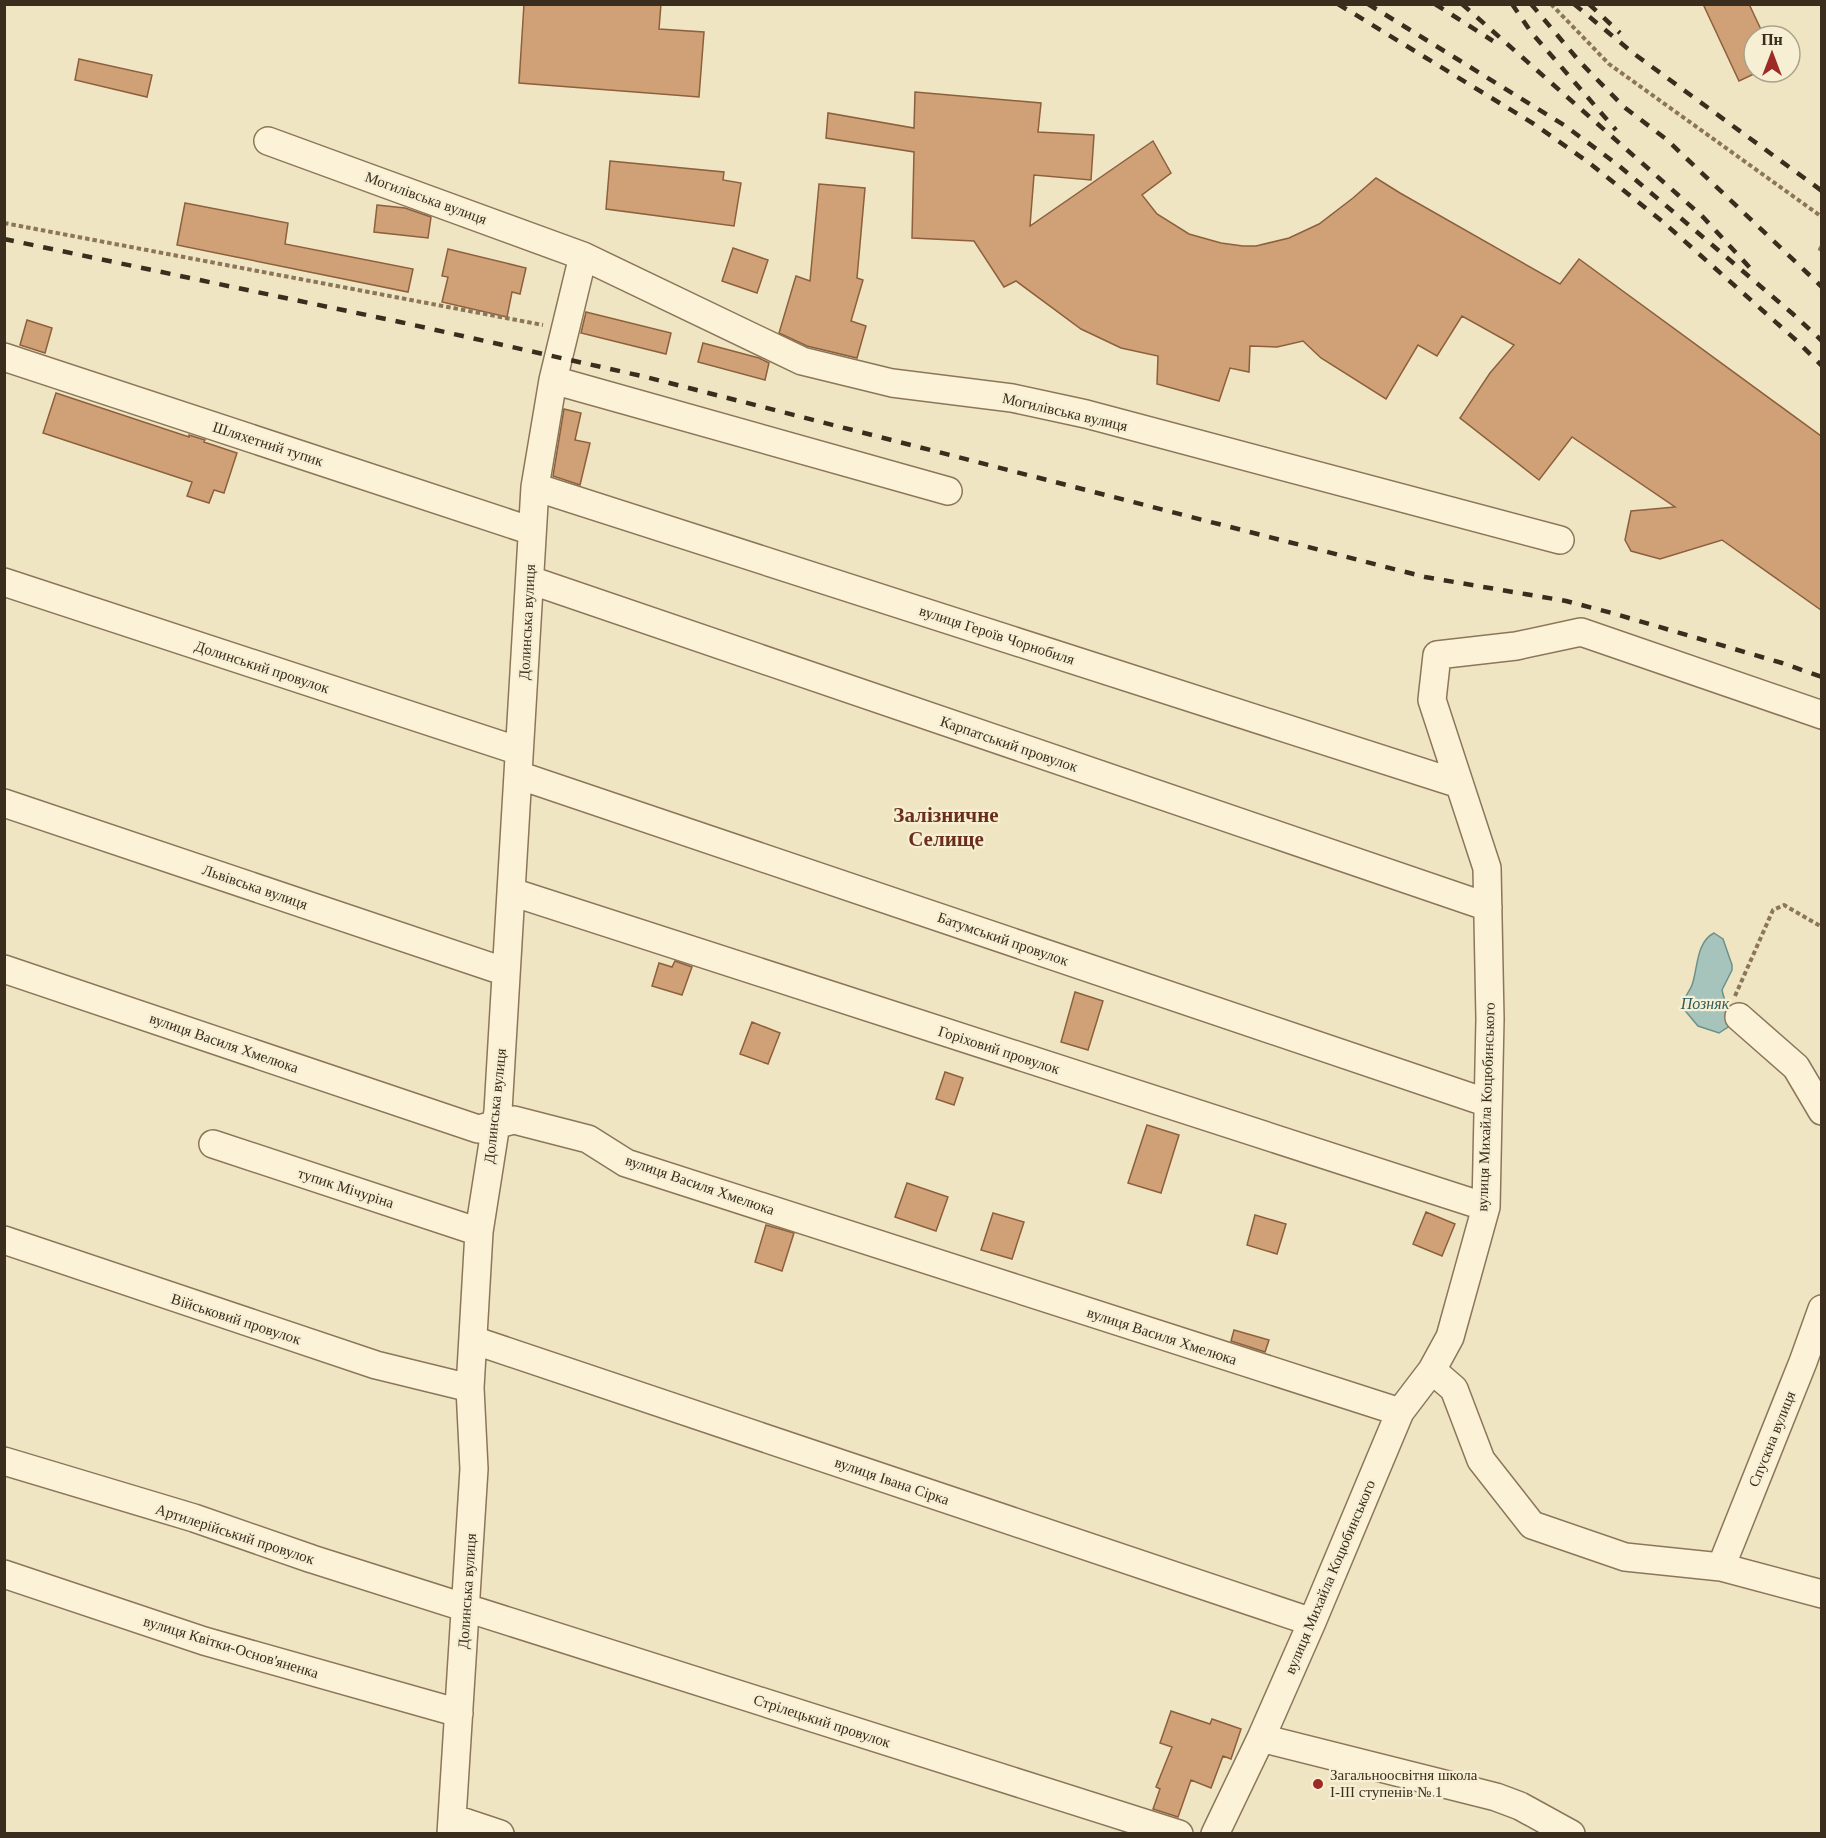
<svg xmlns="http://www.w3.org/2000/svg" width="1826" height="1838" viewBox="0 0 1826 1838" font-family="Georgia,serif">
  <rect width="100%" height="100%" fill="#f0e5c3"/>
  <path fill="#a6c3bc" stroke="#6c928a" stroke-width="1.5" d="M 1714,933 L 1723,939 L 1732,965 L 1732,970 L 1722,990 C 1725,1003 1730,1014 1728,1027 L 1719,1033 L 1698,1026 L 1682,1007 C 1683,998 1689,993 1692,985 C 1698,968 1696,942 1714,933 Z"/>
  <path fill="#d0a177" stroke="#8c603d" stroke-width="1.5" d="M 524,4 L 661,4 L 659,29 L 704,32 L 699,97 L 519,83 Z
    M 1703,4 L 1749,4 L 1764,36 L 1754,36 L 1754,74 L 1739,81 Z
    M 79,59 L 152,75 L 147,97 L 75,80 Z
    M 915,92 L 1041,103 L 1038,132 L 1094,135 L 1091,180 L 1034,175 L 1030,226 L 1153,141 L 1171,173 L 1142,195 L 1157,214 L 1189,234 L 1221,243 L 1243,246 L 1256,246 L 1289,238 L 1319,224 L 1353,198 L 1376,178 L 1400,193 L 1560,284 L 1579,259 L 1821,436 L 1821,610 L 1722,540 L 1660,559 L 1631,551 L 1625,540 L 1631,511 L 1675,507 L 1572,437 L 1539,480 L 1460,418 L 1490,373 L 1514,345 L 1462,316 L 1437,356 L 1418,345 L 1386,399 L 1321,358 L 1303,341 L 1277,347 L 1250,346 L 1249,372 L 1230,368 L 1219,401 L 1157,384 L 1158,356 L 1121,348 L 1081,329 L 1016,281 L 1004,287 L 974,241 L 912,238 L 914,152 L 826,138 L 828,113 L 914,128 Z
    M 610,161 L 724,172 L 723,180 L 741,183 L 734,226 L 606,209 Z
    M 819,184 L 865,188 L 857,278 L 863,280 L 851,321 L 866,326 L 857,358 L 807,346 L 779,333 L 796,276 L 810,281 Z
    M 185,203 L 288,223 L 285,244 L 413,269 L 408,292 L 177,245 Z
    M 377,205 L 405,208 L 431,217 L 428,238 L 374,232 Z
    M 733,248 L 768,260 L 757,293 L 722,281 Z
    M 448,249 L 526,268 L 520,294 L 512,292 L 507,317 L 442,302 L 448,277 L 442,276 Z
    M 586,312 L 671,333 L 666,354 L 581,333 Z
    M 27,320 L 52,328 L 45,353 L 20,345 Z
    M 703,343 L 759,358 L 769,363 L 765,380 L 698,362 Z
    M 56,393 L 189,437 L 189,435 L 205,440 L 204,442 L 237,453 L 224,493 L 214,490 L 209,503 L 187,496 L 192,482 L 43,433 Z
    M 564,409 L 581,413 L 575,440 L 590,443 L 580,485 L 553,476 Z
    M 675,961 L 692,967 L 682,995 L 652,986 L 659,963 L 672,967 Z
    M 1075,992 L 1103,1001 L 1088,1050 L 1061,1042 Z
    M 752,1022 L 780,1033 L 768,1064 L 740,1054 Z
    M 945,1072 L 963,1078 L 954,1105 L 936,1099 Z
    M 1147,1125 L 1179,1135 L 1161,1193 L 1128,1183 Z
    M 907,1183 L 948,1197 L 936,1231 L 895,1217 Z
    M 1426,1212 L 1455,1224 L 1442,1256 L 1413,1244 Z
    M 993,1213 L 1024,1222 L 1012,1259 L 981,1250 Z
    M 1255,1215 L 1286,1224 L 1277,1254 L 1247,1245 Z
    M 766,1225 L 794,1233 L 782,1271 L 755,1262 Z
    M 1234,1330 L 1269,1340 L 1265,1352 L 1231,1341 Z
    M 1171,1711 L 1210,1724 L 1212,1719 L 1241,1729 L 1231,1759 L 1223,1756 L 1211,1788 L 1191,1780 L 1178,1817 L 1153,1809 L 1160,1789 L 1156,1787 L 1172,1747 L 1160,1743 Z"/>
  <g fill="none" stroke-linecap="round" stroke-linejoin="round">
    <g stroke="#8c7659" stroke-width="30">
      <path id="minor" d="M 268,141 L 583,256 L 802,361 L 892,383 L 1012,398 L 1086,414 L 1560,540
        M 4,357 L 532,531
        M 553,380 L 948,491
        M 535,487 L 1459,784
        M 530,580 L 1488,907
        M 4,582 L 519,751
        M 518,775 L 1488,1103
        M 4,803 L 506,972
        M 512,892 L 1486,1207
        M 4,969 L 478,1129 L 514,1120 L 588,1139 L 626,1163 L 1400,1412
        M 1739,1017 L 1796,1067 L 1822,1111
        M 213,1144 L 479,1232
        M 4,1240 L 376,1365 L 470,1388
        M 473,1340 L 1312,1622
        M 1432,1370 L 1454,1389 L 1481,1460 L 1532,1525 L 1625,1557 L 1721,1567 L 1822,1594
        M 4,1461 L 194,1518 L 312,1559 L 1179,1834
        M 1721,1567 L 1803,1362 L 1822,1309
        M 4,1574 L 204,1641 L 459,1713
        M 1261,1738 L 1496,1797 L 1520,1806 L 1571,1834
        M 452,1818 L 500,1834
        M 451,1834 L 474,1469 L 470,1388 L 479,1232 L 498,1111 L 535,487 L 553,380 L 583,256
        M 1215,1834 L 1261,1738 L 1312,1622 L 1400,1412 L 1432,1370 L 1450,1337 L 1486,1207 L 1490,1019 L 1487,868 L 1432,700 L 1437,655 L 1516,646 L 1581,632 L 1822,715"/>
    </g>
    <path stroke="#8c7659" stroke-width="4" stroke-dasharray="4.5 3" stroke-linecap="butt" d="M 1551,4 L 1609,64 L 1822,217
      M 4,223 L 543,325
      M 1822,246 L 1820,249 L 1822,250
      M 1735,996 L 1773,910 L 1784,905 L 1822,927"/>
    <use href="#minor" stroke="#fbf2d7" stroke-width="27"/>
    <path stroke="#3b2d1e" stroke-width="4.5" stroke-dasharray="10 10" stroke-linecap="butt" d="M 1338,4 L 1534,124 L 1588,162 L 1663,222 L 1797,341 L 1822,366
      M 1368,4 L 1564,125 L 1618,165 L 1670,209 L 1793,314 L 1822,341
      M 1435,4 L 1493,41
      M 1462,4 L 1703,217 L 1752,270
      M 1512,4 L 1531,32 L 1616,130
      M 1531,4 L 1580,62 L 1624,107 L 1666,139 L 1822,287
      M 1574,4 L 1633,53 L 1822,191
      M 1589,4 L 1620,33
      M 4,239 L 400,322 L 646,377 L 1425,577 L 1566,601 L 1612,613 L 1782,663 L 1822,677"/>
  </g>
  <circle fill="#9e2a25" stroke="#f7efd3" stroke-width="2" cx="1318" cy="1784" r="6"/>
  <g text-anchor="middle" stroke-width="4.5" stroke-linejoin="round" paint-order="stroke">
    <g font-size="15" fill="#3b2d1e" stroke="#f7efd3">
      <text transform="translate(426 198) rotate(20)" y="5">Могилівська вулиця</text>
      <text transform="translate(1065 412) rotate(13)" y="5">Могилівська вулиця</text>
      <text transform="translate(268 444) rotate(18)" y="5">Шляхетний тупик</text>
      <text transform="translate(527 622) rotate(-87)" y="5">Долинська вулиця</text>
      <text transform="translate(997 635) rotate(18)" y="5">вулиця Героїв Чорнобиля</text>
      <text transform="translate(262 667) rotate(18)" y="5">Долинський провулок</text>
      <text transform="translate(1009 744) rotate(19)" y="5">Карпатський провулок</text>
      <text transform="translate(255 887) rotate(19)" y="5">Львівська вулиця</text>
      <text transform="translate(1003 939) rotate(19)" y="5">Батумський провулок</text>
      <text transform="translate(224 1043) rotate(19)" y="5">вулиця Василя Хмелюка</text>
      <text transform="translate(999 1050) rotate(18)" y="5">Горіховий провулок</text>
      <text transform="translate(495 1106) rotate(-84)" y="5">Долинська вулиця</text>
      <text transform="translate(1486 1107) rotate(-88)" y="5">вулиця Михайла Коцюбинського</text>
      <text transform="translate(700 1185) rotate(19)" y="5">вулиця Василя Хмелюка</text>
      <text transform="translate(346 1188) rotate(18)" y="5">тупик Мічуріна</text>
      <text transform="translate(236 1319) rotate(18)" y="5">Військовий провулок</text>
      <text transform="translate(1162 1336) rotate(18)" y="5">вулиця Василя Хмелюка</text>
      <text transform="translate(1772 1439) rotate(-68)" y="5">Спускна вулиця</text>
      <text transform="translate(892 1481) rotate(19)" y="5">вулиця Івана Сірка</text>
      <text transform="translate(235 1534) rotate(18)" y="5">Артилерійський провулок</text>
      <text transform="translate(1330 1577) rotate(-67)" y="5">вулиця Михайла Коцюбинського</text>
      <text transform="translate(467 1591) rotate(-86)" y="5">Долинська вулиця</text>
      <text transform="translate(231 1647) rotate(17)" y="5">вулиця Квітки-Основ'яненка</text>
      <text transform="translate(822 1721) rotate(18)" y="5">Стрілецький провулок</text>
    </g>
    <g font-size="15" fill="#3b2d1e" stroke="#f7efd3" text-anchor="start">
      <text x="1330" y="1780">Загальноосвітня школа<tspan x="1330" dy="17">І-ІІІ ступенів № 1</tspan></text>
    </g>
    <g font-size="16" font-style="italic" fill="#2c5c5b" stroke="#f7efd3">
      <text x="1705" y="1009">Позняк</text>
    </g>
    <g font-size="21" font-weight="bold" fill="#6a2f1b" stroke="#f7efd3">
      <text x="946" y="822">Залізничне<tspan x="946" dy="24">Селище</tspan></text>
    </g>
  </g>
  <rect width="1826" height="1838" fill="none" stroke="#3b2d1e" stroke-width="12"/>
  <g transform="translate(1772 54)"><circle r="28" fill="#f7efd3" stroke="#aca18b" stroke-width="1.5"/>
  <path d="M0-4.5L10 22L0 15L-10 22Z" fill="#9e2a25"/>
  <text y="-9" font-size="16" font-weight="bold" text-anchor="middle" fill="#3b2d1e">Пн</text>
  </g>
</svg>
